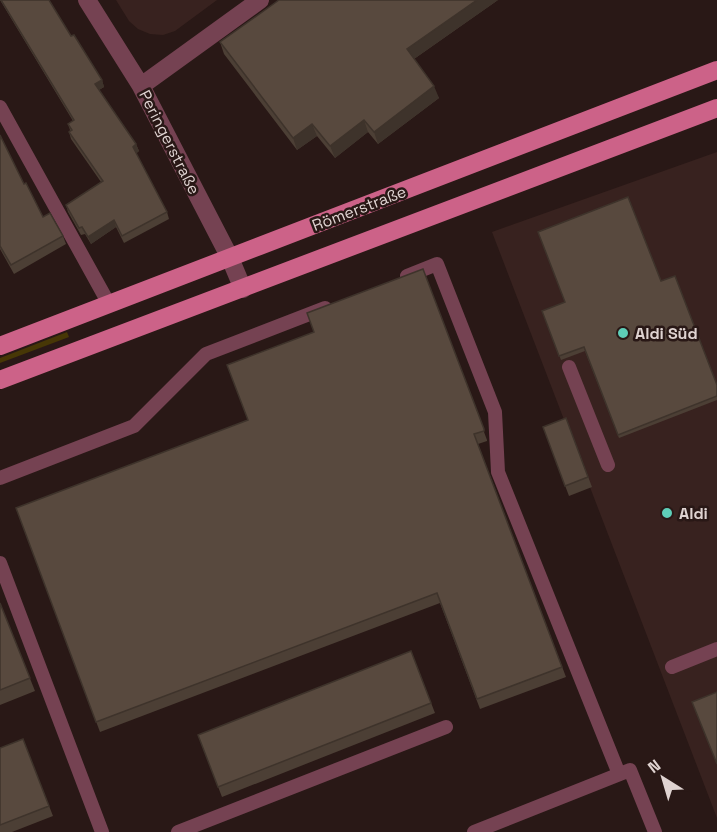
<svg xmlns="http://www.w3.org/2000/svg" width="717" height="832" viewBox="0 0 717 832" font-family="'Space Grotesk',sans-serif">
  <rect width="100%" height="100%" fill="#291816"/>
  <path fill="#38221f" d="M 116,0 L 217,0 L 175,31 L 163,35 L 150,34 L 138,29 L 129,21 Z
    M 717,152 L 717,818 L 492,232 Z"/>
  <path fill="#473706" d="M 67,332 L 69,337 L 0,363 L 0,358 Z"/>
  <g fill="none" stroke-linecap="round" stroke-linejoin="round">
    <path stroke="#754252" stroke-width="14" d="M 0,107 L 109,304
      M 407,276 L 437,264 L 495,412 L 498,472 L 619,774
      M 569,367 L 608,465
      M 0,478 L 134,426 L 206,354 L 325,308
      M 0,563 L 102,832
      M 672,667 L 717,649
      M 178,832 L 446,727
      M 474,832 L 630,770 L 655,832"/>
    <path stroke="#754252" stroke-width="18" d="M 87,0 L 141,86 L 230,258 L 243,289
      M 141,86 L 260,0"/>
    <path stroke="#cc6288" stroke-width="18" d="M 0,346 L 717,70
      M 0,380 L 717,108"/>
  </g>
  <path fill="#4c3f35" d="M 0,0 L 49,0 L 71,36 L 102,80 L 104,87 L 99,90 L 136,144 L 139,151 L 136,153 L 167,212 L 169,219 L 124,243 L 116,227 L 91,244 L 85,234 L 81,235 L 68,212 L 66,205 L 101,182 L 71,139 L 69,132 L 70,130 L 68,124 L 73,121 Z
    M 498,0 L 414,59 L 439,98 L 378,144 L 368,132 L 335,158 L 317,136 L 297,150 L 224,54 L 220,42 Z
    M 0,135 L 24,184 L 43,217 L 63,236 L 66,244 L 14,274 L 0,249 Z
    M 423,269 L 487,440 L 487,441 L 478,444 L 566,677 L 480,709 L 440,603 L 100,732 L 16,508 L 248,420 L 314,332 Z
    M 661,281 L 717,385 L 717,400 L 619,438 L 585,351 L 561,360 L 542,311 Z
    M 566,418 L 592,487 L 569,496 L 543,427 Z
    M 0,603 L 35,691 L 0,705 Z
    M 411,651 L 435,713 L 222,797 L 198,735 Z
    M 23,739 L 53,816 L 12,832 L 0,832 L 0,748 Z"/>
  <path fill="#3e332b" d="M 477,0 L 498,0 L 411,61 L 407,49 Z
    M 102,80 L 104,87 L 97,91 L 95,84 Z
    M 434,86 L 439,98 L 378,144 L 374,132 Z
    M 364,120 L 368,132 L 335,158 L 330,146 Z
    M 312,124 L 317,136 L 297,150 L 293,138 Z
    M 136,144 L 139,151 L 136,154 L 133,147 Z
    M 114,220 L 116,227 L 91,244 L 88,237 Z"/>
  <path fill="#58493e" stroke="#3e332b" stroke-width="1.5" d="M 1,0 L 49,0 L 71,36 L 74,35 L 102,80 L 95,84 L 136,144 L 133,147 L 167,212 L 122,236 L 114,220 L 88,237 L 82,227 L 79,228 L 66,205 L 103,181 L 69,132 L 72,130 L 68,124 L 74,120 Z
    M 279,0 L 477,0 L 407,49 L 434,86 L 374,132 L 364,120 L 330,146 L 312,124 L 293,138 L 220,42 Z
    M 0,135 L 24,184 L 26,183 L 43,217 L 50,213 L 63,236 L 11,265 L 0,246 Z
    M 628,197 L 661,281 L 675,276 L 717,385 L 717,396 L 618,435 L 584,347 L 559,356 L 542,311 L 565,302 L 538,232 Z
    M 423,269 L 484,429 L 484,431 L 474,434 L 562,667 L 477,699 L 437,593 L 96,722 L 16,508 L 248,420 L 227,365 L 314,332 L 307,313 Z
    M 566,418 L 588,477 L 565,486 L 543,427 Z
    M 0,603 L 30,678 L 0,690 Z
    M 411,651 L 431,703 L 218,787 L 198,735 Z
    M 717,692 L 717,764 L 692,702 Z
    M 23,739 L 49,806 L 0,825 L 0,748 Z"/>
  <g fill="#5eceb8" stroke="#291816" stroke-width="2">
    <circle cx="623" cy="333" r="6"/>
    <circle cx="667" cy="513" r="6"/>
  </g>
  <g text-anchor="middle" stroke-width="5" stroke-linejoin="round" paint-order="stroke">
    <g font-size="16" fill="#dfd3d1" stroke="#291816">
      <text transform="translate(170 142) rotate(63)" y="6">Peringerstraße</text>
      <text transform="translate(359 208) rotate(-21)" y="6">Römerstraße</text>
    </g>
    <g font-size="16" font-weight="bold" fill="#dfd3d1" stroke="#291816" text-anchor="start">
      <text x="635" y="339">Aldi Süd</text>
      <text x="679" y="519">Aldi</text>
    </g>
  </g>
  <g transform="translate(663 778) rotate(323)" stroke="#291816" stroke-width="4.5" paint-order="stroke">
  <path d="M0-4.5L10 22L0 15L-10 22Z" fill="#dfd3d1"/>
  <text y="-9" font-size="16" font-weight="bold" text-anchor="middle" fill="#dfd3d1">N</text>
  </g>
</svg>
